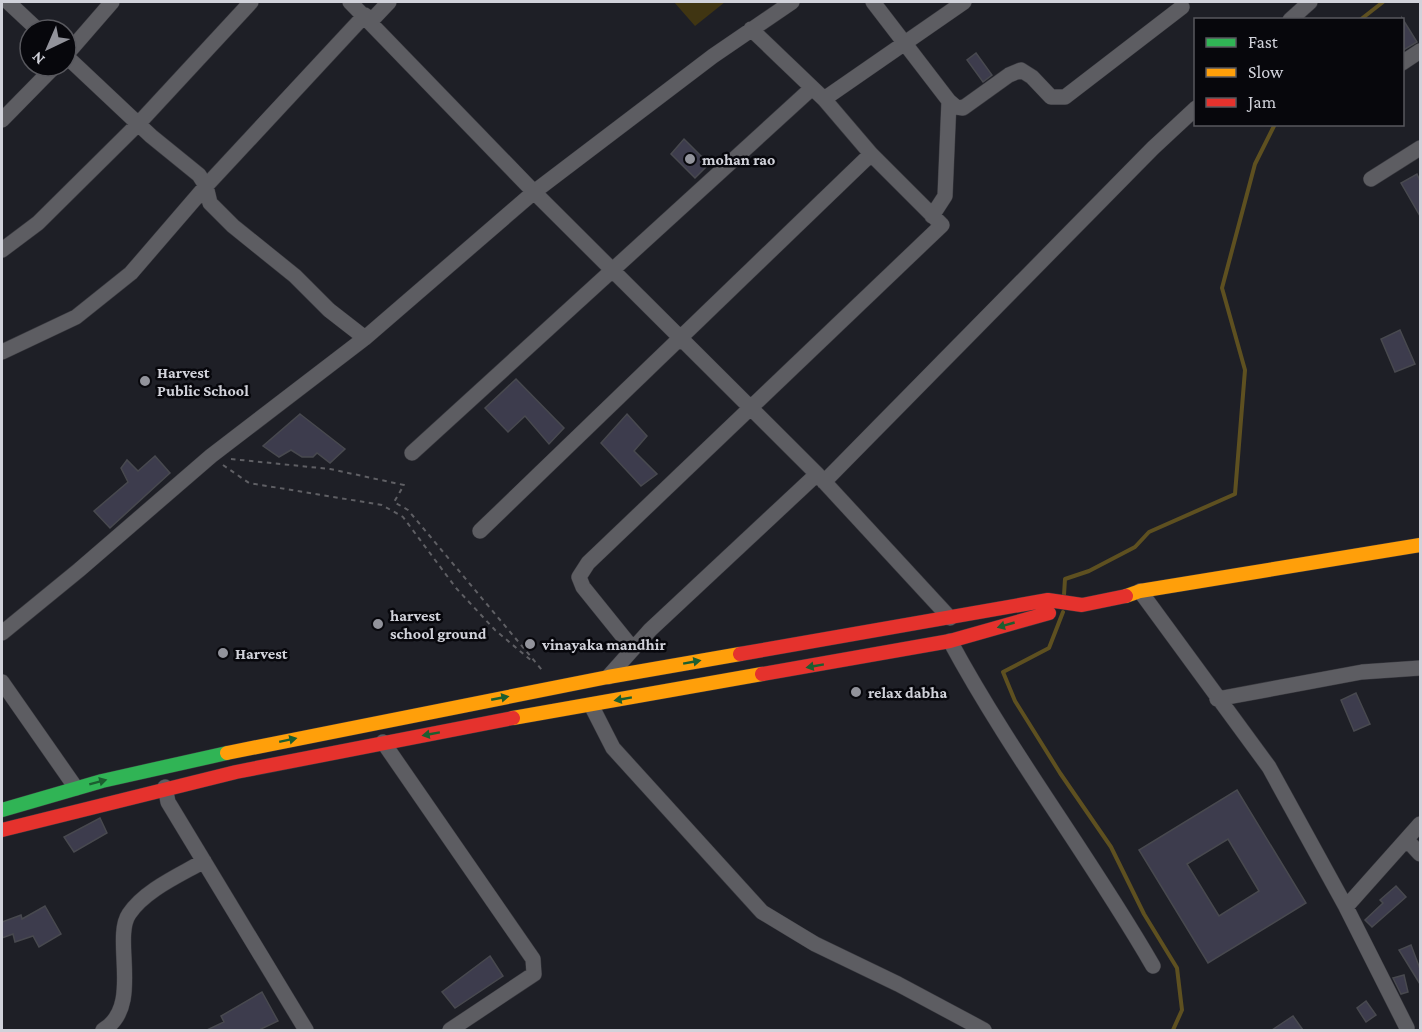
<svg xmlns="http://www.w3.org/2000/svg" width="1422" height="1032" viewBox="0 0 1422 1032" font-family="'Crimson Pro',serif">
  <rect width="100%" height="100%" fill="#1e1f26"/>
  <path fill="#403512" d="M 674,2 L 725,2 L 695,26 Z"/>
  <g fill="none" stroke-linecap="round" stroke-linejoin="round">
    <path stroke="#5e5020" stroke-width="4" d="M 1360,20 L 1383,2
      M 1064,595 L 1065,579 L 1089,571 L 1135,547 L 1149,532 L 1235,494 L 1245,370 L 1222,288 L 1255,164 L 1275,124
      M 1063,612 L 1049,648 L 1003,672 L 1015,701 L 1060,773 L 1111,847 L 1144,914 L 1177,968 L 1182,1010 L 1173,1030"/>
  </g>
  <path fill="#3d3c4d" stroke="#48494f" stroke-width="1.5" fill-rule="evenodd" d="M 1402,18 L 1417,42 L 1402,51 Z
    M 976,53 L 992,75 L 983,82 L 967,60 Z
    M 684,139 L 709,164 L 695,178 L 671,154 Z
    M 1417,174 L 1420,181 L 1420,216 L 1401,183 Z
    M 1400,330 L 1415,364 L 1395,372 L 1381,339 Z
    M 516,379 L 564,428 L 549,444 L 525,416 L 508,432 L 485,408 Z
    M 300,414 L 345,449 L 330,463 L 317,453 L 313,457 L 302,457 L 291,450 L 279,457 L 263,446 Z
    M 627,414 L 647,436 L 634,451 L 657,474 L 641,486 L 601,443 Z
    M 155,456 L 170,473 L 110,528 L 94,511 L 128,482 L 121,468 L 127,460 L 138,471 Z
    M 1356,693 L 1370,724 L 1354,731 L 1341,700 Z
    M 1237,790 L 1306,903 L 1208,963 L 1139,850 ZM 1228,839 L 1259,891 L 1219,916 L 1187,864 Z
    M 100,818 L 107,833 L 74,852 L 64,837 Z
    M 1396,886 L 1406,897 L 1372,927 L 1365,920 L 1383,903 L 1380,900 Z
    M 45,906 L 61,934 L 39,947 L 33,936 L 15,942 L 13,934 L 2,938 L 2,922 L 21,915 L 22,919 Z
    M 1411,945 L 1420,969 L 1420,984 L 1399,950 Z
    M 490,956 L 503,976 L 455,1008 L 442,992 Z
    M 1404,975 L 1408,992 L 1401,994 L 1393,978 Z
    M 262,992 L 278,1021 L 259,1030 L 207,1030 L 224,1022 L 221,1016 Z
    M 1366,1001 L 1376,1015 L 1366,1022 L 1357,1008 Z
    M 1293,1016 L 1303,1030 L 1272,1030 Z"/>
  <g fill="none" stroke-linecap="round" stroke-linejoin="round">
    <g stroke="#39393f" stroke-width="16">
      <path id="street" d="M 8,2 L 38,30
        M 350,2 L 534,192 L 817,474 L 950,618
        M 873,2 L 949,101 L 956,107 L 963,108 L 1009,75 L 1021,70 L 1032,77 L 1051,97 L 1065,97 L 1182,7
        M 1290,20 L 1310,2
        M 371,21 L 389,2
        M 66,55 L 112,2
        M 66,56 L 151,136 L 199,175 L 206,186 L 210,203 L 233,226 L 295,276 L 329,310 L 365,338
        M 1402,63 L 1420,51
        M 824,99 L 964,2
        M 2,120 L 55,66
        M 1371,179 L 1420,148
        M 932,216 L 945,196 L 949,101
        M 2,250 L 38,223 L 139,123 L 251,2
        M 2,352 L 76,317 L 131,273 L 206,186 L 365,15
        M 412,453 L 812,88
        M 824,482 L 1153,148 L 1196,108
        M 480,531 L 871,154
        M 1140,591 L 1269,767 L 1346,907 L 1407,1028
        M 2,633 L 79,570 L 211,456 L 365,338 L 534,192 L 713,56 L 792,2
        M 950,641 C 1011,754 1089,855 1153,966
        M 633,649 L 583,587 L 579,577 L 588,563 L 942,225 L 871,154 L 824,99 L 751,29
        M 608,677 L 650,630 L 817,474
        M 2,682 L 76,788
        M 1217,699 L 1362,672 L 1420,668
        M 591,705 L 613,748 L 762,912 L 815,944 L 898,984 L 984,1030
        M 383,742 L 533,959 L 534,974 L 450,1030
        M 165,787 L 168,802 L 306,1030
        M 1407,840 L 1420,854
        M 1346,907 L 1420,824
        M 103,1030 C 143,1007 112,939 129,914 C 145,890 180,875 204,861"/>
    </g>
    <g stroke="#39393f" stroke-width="15">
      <path id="fast" d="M 2,810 L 102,781 L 227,753"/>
    </g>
    <g stroke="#39393f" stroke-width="15">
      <path id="slow" d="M 1126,596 L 1140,591 L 1420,545
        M 513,718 L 762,674
        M 227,753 L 608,677 L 740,654"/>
    </g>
    <g stroke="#39393f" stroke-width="15">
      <path id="jam" d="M 740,654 L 1048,600 L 1082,605 L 1126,596
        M 762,674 L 950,641 L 1049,613
        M 2,830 L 236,772 L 513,718"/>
    </g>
    <path stroke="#5f5f64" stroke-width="2" stroke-dasharray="4.5 4.5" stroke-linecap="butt" d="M 231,459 L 330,469 L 404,485 L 394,502 L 408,510 L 542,670
      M 223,465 L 249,483 L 382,505 L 403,517 L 456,588 L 495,630 L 533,662"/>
    <use href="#street" stroke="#5d5d62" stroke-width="15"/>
    <use href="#fast" stroke="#30b455" stroke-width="14"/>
    <use href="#slow" stroke="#ff9f0a" stroke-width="14"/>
    <use href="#jam" stroke="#e5322d" stroke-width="14"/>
  </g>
  <defs><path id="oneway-solid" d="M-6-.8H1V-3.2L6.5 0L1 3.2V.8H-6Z" transform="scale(1.5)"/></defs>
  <g fill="#1c5e30">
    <use href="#oneway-solid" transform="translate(1006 625) rotate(164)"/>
    <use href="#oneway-solid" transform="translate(692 662) rotate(-10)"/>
    <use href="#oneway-solid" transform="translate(815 666) rotate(170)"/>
    <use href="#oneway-solid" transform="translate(500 698) rotate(-11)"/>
    <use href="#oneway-solid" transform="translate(623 699) rotate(170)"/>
    <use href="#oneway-solid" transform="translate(431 734) rotate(170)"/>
    <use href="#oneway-solid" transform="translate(288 740) rotate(-12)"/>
    <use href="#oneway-solid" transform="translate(98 782) rotate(-15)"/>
  </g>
  <g fill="#92939b" stroke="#07070c" stroke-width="2">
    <circle cx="690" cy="159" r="6"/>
    <circle cx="145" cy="381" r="6"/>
    <circle cx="378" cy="624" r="6"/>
    <circle cx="530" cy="644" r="6"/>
    <circle cx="223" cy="653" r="6"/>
    <circle cx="856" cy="692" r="6"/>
  </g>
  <g text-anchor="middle" stroke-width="5" stroke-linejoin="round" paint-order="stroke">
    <g font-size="16" font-weight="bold" fill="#d1d2da" stroke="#07070c" text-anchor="start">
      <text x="702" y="165">mohan rao</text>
      <text x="157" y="378">Harvest<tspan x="157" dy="18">Public School</tspan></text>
      <text x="390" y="621">harvest<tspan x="390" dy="18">school ground</tspan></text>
      <text x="542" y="650">vinayaka mandhir</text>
      <text x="235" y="659">Harvest</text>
      <text x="868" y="698">relax dabha</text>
    </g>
  </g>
  <rect width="1422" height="1032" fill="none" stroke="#d1d2da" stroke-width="6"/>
  <rect x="1194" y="18" width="210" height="108" fill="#07070c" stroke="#58585e" stroke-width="1.5"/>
  <rect x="1206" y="38" width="30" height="9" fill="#30b455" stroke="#58585e" stroke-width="1.5"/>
  <text x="1248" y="48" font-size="18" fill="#d1d2da">Fast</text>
  <rect x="1206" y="68" width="30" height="9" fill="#ff9f0a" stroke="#58585e" stroke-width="1.5"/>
  <text x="1248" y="78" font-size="18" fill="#d1d2da">Slow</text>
  <rect x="1206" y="98" width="30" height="9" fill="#e5322d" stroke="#58585e" stroke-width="1.5"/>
  <text x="1248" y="108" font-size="18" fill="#d1d2da">Jam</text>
  <g transform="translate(48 48) rotate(224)"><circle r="28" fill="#07070c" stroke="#58585e" stroke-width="1.5"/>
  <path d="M0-4.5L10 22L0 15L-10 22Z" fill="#92939b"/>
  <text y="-9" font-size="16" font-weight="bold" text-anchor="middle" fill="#d1d2da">N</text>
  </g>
</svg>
